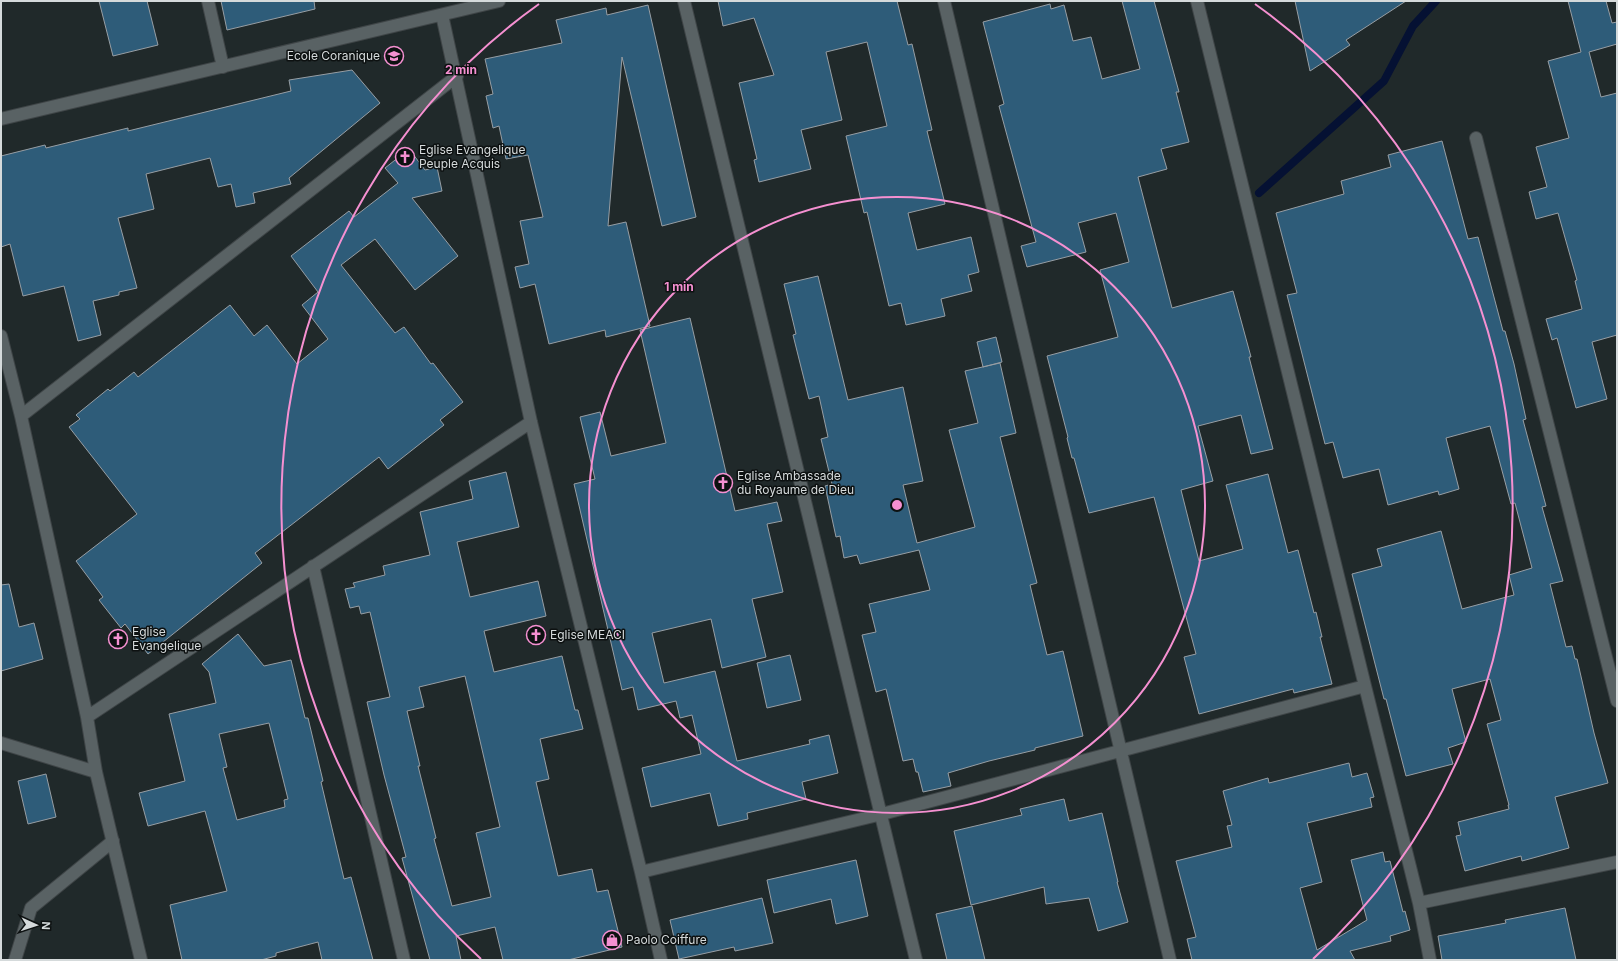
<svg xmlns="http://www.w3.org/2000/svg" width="1618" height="961" viewBox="0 0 1618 961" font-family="Inter,sans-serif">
  <rect width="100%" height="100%" fill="#20292a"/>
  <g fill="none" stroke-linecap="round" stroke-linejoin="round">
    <path stroke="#051133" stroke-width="8" d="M 1259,193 L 1384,81 L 1413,26 L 1436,1"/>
  </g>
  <path fill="#2e5c79" stroke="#979ea4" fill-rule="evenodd" d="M 99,1 L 147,1 L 158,45 L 113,56 Z
    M 221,1 L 314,1 L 315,9 L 227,30 Z
    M 718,1 L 897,1 L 908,45 L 912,44 L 932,130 L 927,131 L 945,204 L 908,213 L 917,250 L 971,237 L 979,272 L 968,275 L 972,291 L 941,299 L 945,316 L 906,325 L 901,303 L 889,306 L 867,212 L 864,213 L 846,136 L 887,126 L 867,42 L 826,52 L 842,120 L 801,130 L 811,169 L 759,182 L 754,160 L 757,159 L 739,83 L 774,75 L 754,18 L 723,26 Z
    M 1122,1 L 1154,1 L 1179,92 L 1176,92 L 1189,142 L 1161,149 L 1167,169 L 1138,177 L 1172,308 L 1233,291 L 1251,357 L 1249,357 L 1273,449 L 1251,454 L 1241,415 L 1198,426 L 1213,481 L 1181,490 L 1199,561 L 1243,549 L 1226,485 L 1268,474 L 1288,553 L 1298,550 L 1314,613 L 1316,612 L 1322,637 L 1320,637 L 1332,684 L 1294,693 L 1293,689 L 1199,714 L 1184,657 L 1196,654 L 1154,497 L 1089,513 L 1074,458 L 1072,458 L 1067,438 L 1068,437 L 1047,356 L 1118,337 L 1100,270 L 1129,262 L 1116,213 L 1078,223 L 1086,252 L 1027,267 L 1021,246 L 1036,242 L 999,106 L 1004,104 L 983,22 L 1050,4 L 1051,9 L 1064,5 L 1073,41 L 1091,37 L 1102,79 L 1140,69 Z
    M 1295,1 L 1406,1 L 1346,40 L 1350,45 L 1310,71 Z
    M 1568,1 L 1606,1 L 1612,23 L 1617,22 L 1617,44 L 1589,52 L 1601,97 L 1617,93 L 1617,335 L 1592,342 L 1607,399 L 1576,408 L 1557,338 L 1552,340 L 1546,319 L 1582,309 L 1575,281 L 1577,280 L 1558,213 L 1536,219 L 1529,192 L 1547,187 L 1536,147 L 1569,138 L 1548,61 L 1581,52 Z
    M 648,5 L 696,217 L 662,226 L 622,57 L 608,226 L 626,222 L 650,326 L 606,337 L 605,330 L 549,344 L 535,284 L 520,288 L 515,267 L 529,264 L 520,221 L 543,217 L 528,155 L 506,159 L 499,126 L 493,128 L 486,96 L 493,94 L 485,59 L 562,43 L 556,20 L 606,8 L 607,15 Z
    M 352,70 L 380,103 L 289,178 L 291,184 L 253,193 L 255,203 L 236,207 L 231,184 L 218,187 L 210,158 L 146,174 L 154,209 L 118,218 L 137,288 L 119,292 L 119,295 L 93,301 L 101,335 L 78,341 L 64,286 L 23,296 L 10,244 L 1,247 L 1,156 L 45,145 L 46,148 L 128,128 L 128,131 L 291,91 L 289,80 Z
    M 1442,141 L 1468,239 L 1478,237 L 1503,331 L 1505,331 L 1514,364 L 1526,419 L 1523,420 L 1546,506 L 1542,507 L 1563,581 L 1550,584 L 1566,647 L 1572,646 L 1575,659 L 1577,659 L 1594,733 L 1608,783 L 1555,797 L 1569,848 L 1522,861 L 1521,856 L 1465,871 L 1456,836 L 1461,835 L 1458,822 L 1509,809 L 1508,805 L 1509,805 L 1487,724 L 1501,720 L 1490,679 L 1452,689 L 1466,742 L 1448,748 L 1453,764 L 1406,776 L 1386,699 L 1384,699 L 1352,574 L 1382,566 L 1377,549 L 1441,531 L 1462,609 L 1514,595 L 1509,575 L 1532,568 L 1515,503 L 1511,504 L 1490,426 L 1446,438 L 1459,489 L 1439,495 L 1438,491 L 1388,505 L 1379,469 L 1343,478 L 1333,442 L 1325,444 L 1287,295 L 1297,293 L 1276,213 L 1344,194 L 1341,181 L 1391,167 L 1388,155 Z
    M 409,149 L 425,170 L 437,167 L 442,191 L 412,198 L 458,256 L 415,290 L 375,239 L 341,265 L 395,333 L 404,327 L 431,364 L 433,363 L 463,402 L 440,420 L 444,425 L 388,469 L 379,457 L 255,553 L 262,563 L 148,654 L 125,624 L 121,628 L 99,600 L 103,597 L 76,561 L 137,514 L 69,427 L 80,419 L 76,415 L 108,389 L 110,391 L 134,372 L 138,377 L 230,305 L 254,336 L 267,325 L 297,364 L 328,339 L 302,305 L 318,292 L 291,256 L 349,211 L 354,217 L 398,183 L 385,168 Z
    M 818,276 L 848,400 L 903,387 L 923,481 L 903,485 L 917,543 L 975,527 L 949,430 L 978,423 L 965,371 L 1000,363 L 1016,433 L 1000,437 L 1037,583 L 1030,585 L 1047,655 L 1063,651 L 1083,736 L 1035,748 L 1035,750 L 989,761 L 948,773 L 951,786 L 923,792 L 918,772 L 916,772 L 913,759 L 903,761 L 886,689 L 876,692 L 862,635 L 876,632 L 869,604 L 930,590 L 919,550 L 860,564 L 857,555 L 844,558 L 840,536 L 836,537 L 825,486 L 832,484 L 821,439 L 828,437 L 819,396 L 809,399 L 793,335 L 796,334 L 784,284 Z
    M 690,318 L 735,511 L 777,502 L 782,521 L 767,524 L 783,592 L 752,599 L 766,657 L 722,668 L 711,619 L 652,633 L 664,683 L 715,671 L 737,761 L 810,744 L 809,740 L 829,735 L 838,773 L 802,782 L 806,799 L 747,813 L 748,819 L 718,826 L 710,793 L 651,807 L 642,768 L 701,754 L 692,715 L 680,718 L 676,701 L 638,710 L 633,687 L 622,690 L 574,484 L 595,479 L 580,417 L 600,412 L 611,456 L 666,443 L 640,330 Z
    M 996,337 L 1002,362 L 983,367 L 977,342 Z
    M 506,472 L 519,527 L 457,542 L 470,597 L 538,581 L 546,616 L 484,631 L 494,672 L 562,656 L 575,710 L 578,710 L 583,729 L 540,739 L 549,779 L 536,782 L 558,876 L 592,869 L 597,892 L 608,890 L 622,947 L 568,960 L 503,960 L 495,927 L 456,936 L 461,960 L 430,960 L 402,858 L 406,857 L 384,775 L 367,702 L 390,697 L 370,612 L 361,614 L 359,606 L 350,608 L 345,589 L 355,587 L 353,583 L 385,575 L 383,566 L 430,555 L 420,512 L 473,499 L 469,481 ZM 465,676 L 500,827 L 476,833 L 491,897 L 452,906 L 434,839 L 436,838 L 418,766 L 420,766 L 407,711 L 424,707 L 419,687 Z
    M 9,584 L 19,627 L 34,623 L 43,659 L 1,671 L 1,585 Z
    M 238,634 L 264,666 L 291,660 L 305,718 L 308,718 L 323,781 L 321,782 L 344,879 L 351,877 L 373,960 L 322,960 L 318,942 L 276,953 L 276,956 L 261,960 L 182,960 L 170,905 L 227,891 L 205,811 L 148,826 L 139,793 L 185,781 L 169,714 L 216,703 L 209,672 L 202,664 ZM 269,723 L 288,799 L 284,800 L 285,807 L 237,820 L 223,768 L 227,767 L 219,734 Z
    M 790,655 L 801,700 L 767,708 L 757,663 Z
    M 1349,763 L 1352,777 L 1367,773 L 1374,797 L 1370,798 L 1372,807 L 1307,823 L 1322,882 L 1300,888 L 1317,950 L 1367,920 L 1351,860 L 1383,852 L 1385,862 L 1390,861 L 1403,912 L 1405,911 L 1410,930 L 1390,936 L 1391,941 L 1350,951 L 1355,960 L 1192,960 L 1187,939 L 1196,937 L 1176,861 L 1232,847 L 1227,826 L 1232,825 L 1223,791 L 1268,778 L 1269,783 Z
    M 46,774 L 56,817 L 28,824 L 18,781 Z
    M 1064,799 L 1069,821 L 1102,813 L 1118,882 L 1117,882 L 1128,922 L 1098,931 L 1089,898 L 1046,904 L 1044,887 L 971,905 L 954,831 L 1022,815 L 1020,809 Z
    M 856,860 L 868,916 L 836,924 L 831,899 L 774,913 L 767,880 Z
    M 762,898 L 773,943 L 735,951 L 734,947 L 679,959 L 670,920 Z
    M 972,906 L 985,960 L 947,960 L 936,914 Z
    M 1565,908 L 1576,960 L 1442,960 L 1438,936 L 1506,923 L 1505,920 Z"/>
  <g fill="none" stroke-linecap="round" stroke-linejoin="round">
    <g stroke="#3f4547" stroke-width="14">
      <path id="service" d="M 15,960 L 31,908 L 113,841"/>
    </g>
    <g stroke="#3f4547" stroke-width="14">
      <path id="minor" d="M 208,1 L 223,67
        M 684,1 L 916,960
        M 944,1 L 1170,960
        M 1197,1 L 1365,686 L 1419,903 L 1430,960
        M 442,15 L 531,422 L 641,872 L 661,960
        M 1,119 L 499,1
        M 1476,138 L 1617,701
        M 1,336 L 21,416 L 87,717 L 96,772 L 141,960
        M 21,416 L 457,76
        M 313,566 L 404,960
        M 87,717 L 531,422
        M 1,743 L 96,772
        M 641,872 L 882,814 L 1365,686
        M 1419,903 L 1617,862"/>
    </g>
    <use href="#service" stroke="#596264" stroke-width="12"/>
    <use href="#minor" stroke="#596264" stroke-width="12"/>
  </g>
  <g fill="none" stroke="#f590d1" stroke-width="2">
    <circle cx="897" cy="505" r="308"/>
    <path d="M481 959A616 616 0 0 1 539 4M1255 4A616 616 0 0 1 1313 959"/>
  </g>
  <defs>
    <g id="school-ring" transform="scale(1)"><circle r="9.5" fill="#0d1111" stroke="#f590d1" stroke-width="1.5"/><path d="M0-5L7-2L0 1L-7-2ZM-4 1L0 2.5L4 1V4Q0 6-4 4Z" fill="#f590d1"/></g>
    <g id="church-ring" transform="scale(1)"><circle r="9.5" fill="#0d1111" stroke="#f590d1" stroke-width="1.5"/><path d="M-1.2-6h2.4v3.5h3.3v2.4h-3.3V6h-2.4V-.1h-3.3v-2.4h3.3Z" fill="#f590d1"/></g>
    <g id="shop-ring" transform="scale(1)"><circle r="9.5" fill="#0d1111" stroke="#f590d1" stroke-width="1.5"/><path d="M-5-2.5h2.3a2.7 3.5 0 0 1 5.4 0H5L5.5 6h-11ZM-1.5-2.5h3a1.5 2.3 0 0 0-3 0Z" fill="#f590d1"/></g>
  </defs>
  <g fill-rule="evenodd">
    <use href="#school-ring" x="394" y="56"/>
    <use href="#church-ring" x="405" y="157"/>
    <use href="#church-ring" x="723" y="483"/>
    <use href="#church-ring" x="536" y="635"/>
    <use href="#church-ring" x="118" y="639"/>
    <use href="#shop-ring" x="612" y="940"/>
  </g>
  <g text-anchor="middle" stroke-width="3" stroke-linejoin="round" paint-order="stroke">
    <g font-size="12" fill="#d5dadb" stroke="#0d1111" text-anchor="start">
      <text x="380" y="60" text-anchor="end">Ecole Coranique</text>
      <text x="419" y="154">Eglise Evangelique<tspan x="419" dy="14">Peuple Acquis</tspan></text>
      <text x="737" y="480">Eglise Ambassade<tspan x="737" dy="14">du Royaume de Dieu</tspan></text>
      <text x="132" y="636">Eglise<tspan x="132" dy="14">Evangelique</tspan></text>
      <text x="550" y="639">Eglise MEACI</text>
      <text x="626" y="944">Paolo Coiffure</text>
    </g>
  </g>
  <circle cx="897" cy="505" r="6" fill="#f590d1" stroke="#0d1111" stroke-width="2"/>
  <g font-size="12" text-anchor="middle" font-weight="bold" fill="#f590d1" stroke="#0d1111" stroke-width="3" stroke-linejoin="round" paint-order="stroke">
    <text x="461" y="74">2 min</text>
    <text x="679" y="291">1 min</text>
  </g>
  <rect width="1618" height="961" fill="none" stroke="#d5dadb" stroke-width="4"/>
  <g transform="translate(36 925) rotate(93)" stroke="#0d1111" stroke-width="3" paint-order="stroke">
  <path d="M0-3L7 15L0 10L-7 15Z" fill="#d5dadb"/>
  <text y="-6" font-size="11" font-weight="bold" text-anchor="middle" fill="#d5dadb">N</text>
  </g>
</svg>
